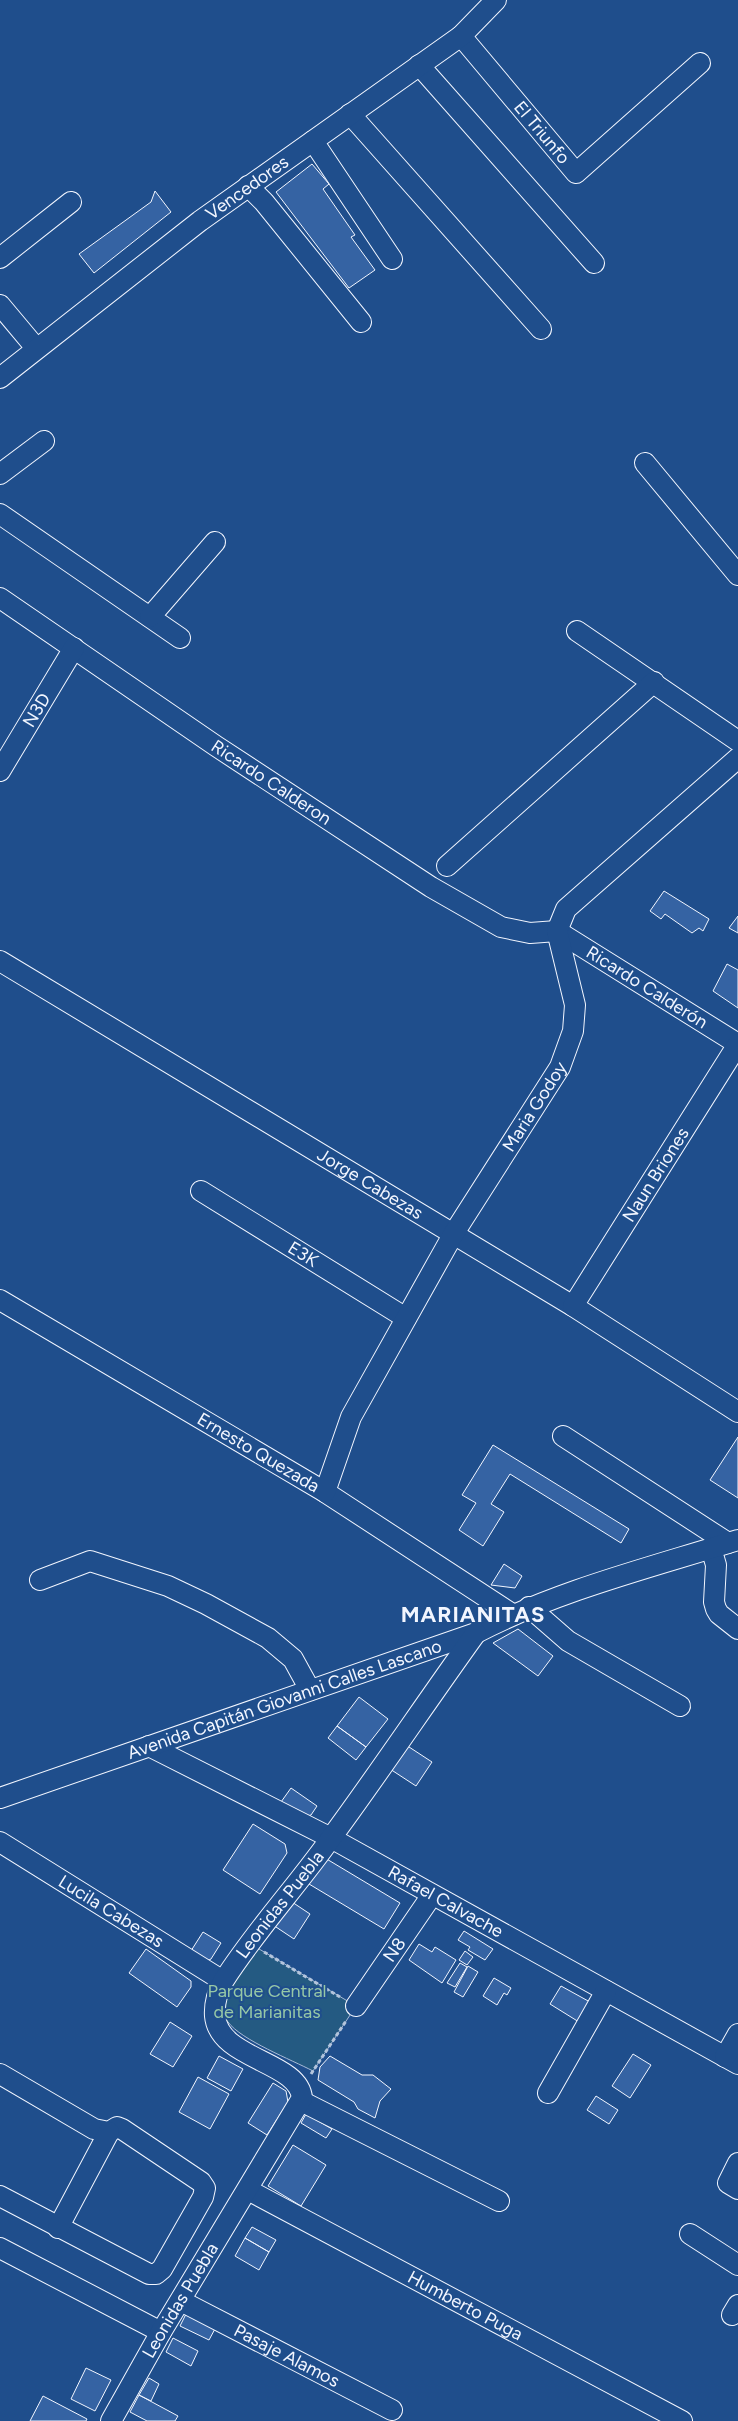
<svg xmlns="http://www.w3.org/2000/svg" width="738" height="2421" viewBox="0 0 738 2421" font-family="Figtree,sans-serif">
  <rect width="100%" height="100%" fill="#1f4e8c"/>
  <path fill="#245a82" stroke="#a8bbd7" d="M 254,1946 L 356,2006 L 313,2071 C 292,2060 241,2040 228,2022 C 224,2017 223,2011 222,2004 Z"/>
  <path fill="#3563a3" stroke="#f2f6ff" d="M 312,164 L 329,184 L 323,189 L 355,235 L 351,237 L 375,270 L 349,288 L 276,192 Z
    M 155,191 L 171,212 L 94,273 L 79,254 L 151,202 Z
    M 664,891 L 709,919 L 703,931 L 699,928 L 692,933 L 665,914 L 661,919 L 650,911 Z
    M 738,916 L 738,933 L 729,928 Z
    M 727,964 L 738,970 L 738,1008 L 713,991 Z
    M 738,1437 L 738,1498 L 710,1480 Z
    M 493,1445 L 629,1529 L 621,1543 L 510,1474 L 491,1504 L 504,1512 L 483,1546 L 459,1530 L 476,1503 L 462,1495 Z
    M 504,1564 L 522,1576 L 515,1588 L 491,1585 Z
    M 518,1629 L 553,1656 L 538,1676 L 493,1643 Z
    M 359,1697 L 388,1719 L 366,1747 L 337,1726 Z
    M 337,1726 L 366,1747 L 356,1760 L 328,1738 Z
    M 406,1745 L 432,1762 L 416,1786 L 390,1769 Z
    M 291,1788 L 317,1806 L 311,1815 L 304,1817 L 281,1802 Z
    M 253,1824 L 285,1844 L 287,1853 L 260,1894 L 223,1870 Z
    M 320,1855 L 400,1903 L 384,1929 L 304,1881 Z
    M 289,1900 L 310,1914 L 294,1939 L 273,1925 Z
    M 464,1931 L 493,1949 L 485,1960 L 468,1950 L 470,1947 L 458,1940 Z
    M 203,1932 L 221,1943 L 211,1959 L 203,1963 L 189,1954 Z
    M 419,1944 L 432,1952 L 435,1947 L 456,1960 L 442,1983 L 409,1960 Z
    M 146,1949 L 191,1981 L 191,1987 L 177,2007 L 129,1973 Z
    M 465,1951 L 473,1957 L 467,1965 L 459,1960 Z
    M 460,1963 L 467,1967 L 455,1987 L 447,1983 Z
    M 468,1966 L 478,1972 L 463,1997 L 454,1992 Z
    M 494,1978 L 511,1988 L 507,1995 L 504,1993 L 497,2005 L 483,1996 Z
    M 561,1986 L 590,2002 L 579,2022 L 550,2004 Z
    M 170,2022 L 192,2036 L 173,2067 L 150,2054 Z
    M 633,2054 L 651,2065 L 630,2098 L 612,2086 Z
    M 219,2056 L 243,2069 L 231,2091 L 207,2078 Z
    M 330,2056 L 362,2075 L 373,2075 L 391,2089 L 380,2101 L 375,2118 L 358,2109 L 354,2102 L 318,2080 L 320,2067 Z
    M 198,2077 L 229,2094 L 210,2129 L 179,2112 Z
    M 273,2083 L 286,2091 L 288,2102 L 267,2135 L 248,2123 Z
    M 596,2096 L 618,2110 L 609,2124 L 587,2110 Z
    M 306,2114 L 332,2129 L 326,2138 L 301,2123 Z
    M 293,2145 L 326,2165 L 301,2206 L 268,2186 Z
    M 252,2227 L 276,2240 L 269,2252 L 245,2238 Z
    M 245,2238 L 269,2252 L 259,2270 L 235,2256 Z
    M 187,2312 L 216,2327 L 209,2340 L 180,2326 Z
    M 173,2338 L 198,2351 L 191,2366 L 166,2352 Z
    M 86,2368 L 111,2380 L 95,2411 L 71,2399 Z
    M 149,2378 L 159,2384 L 151,2401 L 139,2395 Z
    M 139,2395 L 178,2416 L 175,2421 L 147,2421 L 130,2412 Z
    M 43,2396 L 87,2419 L 86,2421 L 30,2421 Z"/>
  <g fill="none" stroke-linecap="round" stroke-linejoin="round">
    <g stroke="#f2f6ff" stroke-width="22">
      <g id="minor">
        <path id="s1" d="M 461,36 L 576,173 L 700,63"/>
        <path d="M 419,65 L 594,263"/>
        <path d="M 350,114 L 541,329"/>
        <path d="M 313,141 L 392,259"/>
        <path d="M 248,186 L 264,202 L 361,322"/>
        <path d="M 0,258 L 71,202"/>
        <path d="M 0,305 L 36,348"/>
        <path id="s2" d="M 0,378 L 200,221 L 461,36 L 496,0"/>
        <path d="M 645,463 L 738,575"/>
        <path d="M 0,474 L 44,441"/>
        <path d="M 0,514 L 180,638"/>
        <path id="s3" d="M 0,598 L 216,746 L 431,887 L 501,927 L 530,933 L 557,931"/>
        <path d="M 150,617 L 215,542"/>
        <path d="M 577,631 L 738,741"/>
        <path id="s4" d="M 0,771 L 74,648"/>
        <path d="M 447,866 L 654,682"/>
        <path id="s5" d="M 557,931 L 738,1044"/>
        <path id="s6" d="M 0,961 L 573,1306 L 738,1412"/>
        <path id="s7" d="M 201,1191 L 406,1318"/>
        <path id="s8" d="M 0,1300 L 325,1492 L 512,1614"/>
        <path id="s9" d="M 573,1306 L 738,1044"/>
        <path d="M 563,1436 L 728,1543"/>
        <path id="s10" d="M 325,1492 L 351,1417 L 454,1233 L 560,1067 L 573,1031 L 575,1005 L 557,931 L 566,909 L 738,758"/>
        <path d="M 711,1548 L 716,1565 L 714,1602 L 716,1609 L 719,1614 L 738,1629"/>
        <path d="M 40,1580 L 90,1561 L 168,1586 L 206,1604 L 268,1638 L 293,1659 L 310,1690"/>
        <path d="M 529,1607 L 568,1641 L 680,1706"/>
        <path id="s11" d="M 149,1746 L 331,1838 L 738,2064"/>
        <path id="s12" d="M 0,1798 L 476,1633 C 559,1590 649,1568 738,1540"/>
        <path id="s13" d="M 0,1842 L 223,1981"/>
        <path id="s14" d="M 356,2006 L 432,1895"/>
        <path d="M 725,2057 L 738,2034"/>
        <path d="M 0,2074 L 94,2129 L 109,2132 L 117,2127 L 122,2129 L 201,2182 L 205,2188 L 203,2197 L 162,2269 L 156,2274 L 149,2274 L 0,2196"/>
        <path d="M 548,2093 L 606,1991"/>
        <path d="M 301,2101 L 499,2201"/>
        <path d="M 738,2163 L 728,2183 L 738,2189"/>
        <path id="s15" d="M 248,2190 L 682,2421"/>
        <path d="M 58,2228 L 109,2132"/>
        <path d="M 690,2234 L 738,2265"/>
        <path d="M 0,2248 L 161,2332"/>
        <path id="s16" d="M 181,2301 L 392,2410"/>
        <path d="M 732,2315 L 738,2305"/>
        <path id="s17" d="M 111,2421 L 161,2332 L 302,2098 C 299,2061 219,2060 215,2016 C 214,2004 218,1990 224,1980 C 256,1930 297,1886 331,1838 C 381,1770 427,1701 476,1633"/>
      </g>
    </g>
    <path stroke="#b3c4dc" stroke-width="3" stroke-dasharray="4 2.5" stroke-linecap="butt" d="M 264,1952 L 340,1997
      M 311,2074 L 346,2021"/>
    <use href="#minor" stroke="#1f4e8c" stroke-width="20"/>
  </g>
  <g text-anchor="middle" stroke-width="4" stroke-linejoin="round" paint-order="stroke">
    <g font-size="18" fill="#f2f6ff" stroke="#1f4e8c">
      <text dy="6" stroke="none"><textPath href="#s1" startOffset="126">El Triunfo</textPath></text>
      <text dy="6" stroke="none"><textPath href="#s2" startOffset="312">Vencedores</textPath></text>
      <text dy="6" stroke="none"><textPath href="#s4" startOffset="71">N3D</textPath></text>
      <text dy="6" stroke="none"><textPath href="#s3" startOffset="328">Ricardo Calderon</textPath></text>
      <text dy="6" stroke="none"><textPath href="#s5" startOffset="106">Ricardo Calderón</textPath></text>
      <text dy="6" stroke="none"><textPath href="#s10" startOffset="440">Maria Godoy</textPath></text>
      <text dy="6" stroke="none"><textPath href="#s9" startOffset="155">Naun Briones</textPath></text>
      <text dy="6" stroke="none"><textPath href="#s6" startOffset="432">Jorge Cabezas</textPath></text>
      <text dy="6" stroke="none"><textPath href="#s7" startOffset="120">E3K</textPath></text>
      <text dy="6" stroke="none"><textPath href="#s8" startOffset="300">Ernesto Quezada</textPath></text>
      <text dy="6" stroke="none"><textPath href="#s12" startOffset="301">Avenida Capitán Giovanni Calles Lascano</textPath></text>
      <text dy="6" stroke="none"><textPath href="#s11" startOffset="335">Rafael Calvache</textPath></text>
      <text dy="6" stroke="none"><textPath href="#s17" startOffset="632">Leonidas Puebla</textPath></text>
      <text dy="6" stroke="none"><textPath href="#s13" startOffset="131">Lucila Cabezas</textPath></text>
      <text dy="6" stroke="none"><textPath href="#s14" startOffset="68">N8</textPath></text>
      <text dy="6" stroke="none"><textPath href="#s17" startOffset="139">Leonidas Puebla</textPath></text>
      <text dy="6" stroke="none"><textPath href="#s15" startOffset="246">Humberto Puga</textPath></text>
      <text dy="6" stroke="none"><textPath href="#s16" startOffset="119">Pasaje Alamos</textPath></text>
    </g>
    <g font-size="18" fill="#97c8a6" stroke="#1f4e8c">
      <text x="267" y="1997">Parque Central<tspan x="267" dy="21">de Marianitas</tspan></text>
    </g>
    <g font-size="22" font-weight="bold" letter-spacing="1" fill="#f2f6ff" stroke="#1f4e8c">
      <text x="473" y="1622">MARIANITAS</text>
    </g>
  </g>
</svg>
